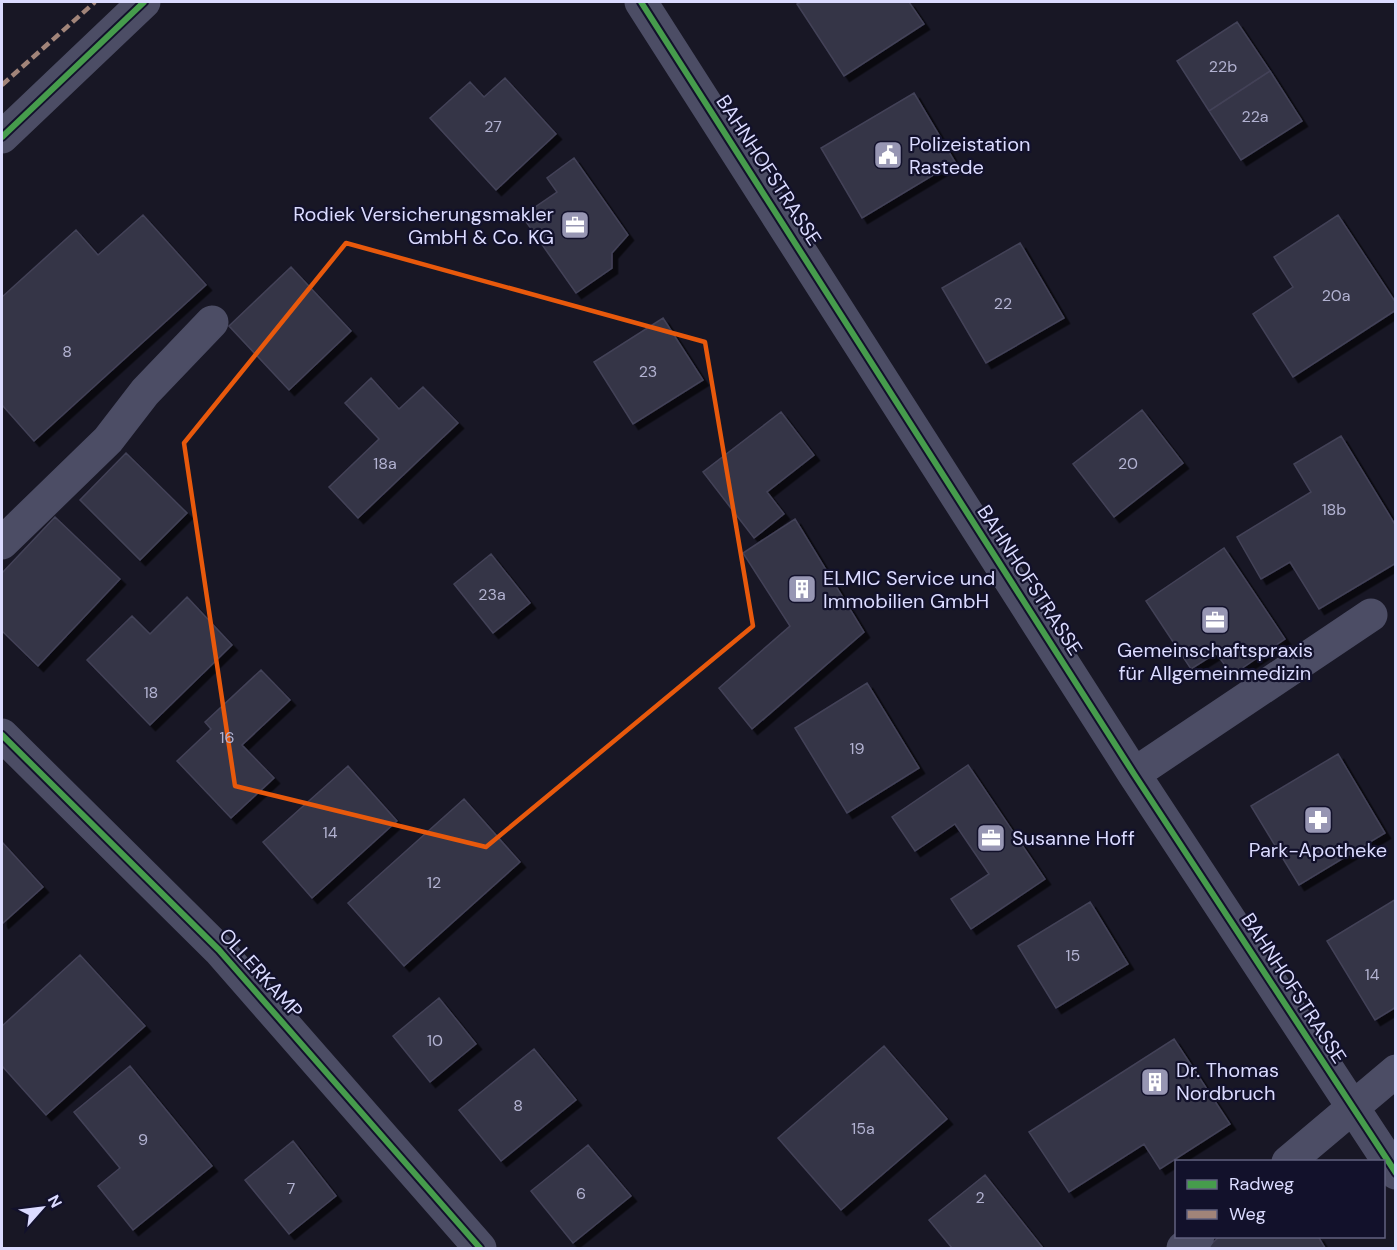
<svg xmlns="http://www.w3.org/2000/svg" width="1397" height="1250" viewBox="0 0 1397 1250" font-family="'DM Sans',sans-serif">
  <defs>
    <filter id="shadow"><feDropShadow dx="5.5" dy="5.5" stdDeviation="0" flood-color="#0009"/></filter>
  </defs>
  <rect width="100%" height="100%" fill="#181725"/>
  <path fill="#363546" stroke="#434258" stroke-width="1.5" filter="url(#shadow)" d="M 801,2 L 909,2 L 924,24 L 844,76 L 797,4 Z
    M 1237,22 L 1270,71 L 1209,111 L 1177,61 Z
    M 1270,71 L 1302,121 L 1241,160 L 1209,111 Z
    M 505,78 L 556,134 L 496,190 L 430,118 L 470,82 L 484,97 Z
    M 914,93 L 955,162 L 862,218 L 821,148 Z
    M 574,158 L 628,235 L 612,253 L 612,268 L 576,293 L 522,216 L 557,192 L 547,178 Z
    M 143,215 L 206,285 L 34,441 L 2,405 L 2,297 L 76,230 L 98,255 Z
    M 1338,215 L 1396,303 L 1396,310 L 1293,377 L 1253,314 L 1293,287 L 1274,257 Z
    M 1020,243 L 1064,318 L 986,363 L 942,288 Z
    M 291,267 L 351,331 L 289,390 L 229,326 Z
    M 663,318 L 703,380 L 633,424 L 594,362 Z
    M 371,378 L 399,409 L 423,387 L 458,423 L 358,518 L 329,487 L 379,439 L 345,403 Z
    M 1142,410 L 1183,463 L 1114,517 L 1073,464 Z
    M 781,412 L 814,455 L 767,492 L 784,514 L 754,538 L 703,472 Z
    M 1341,436 L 1396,526 L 1396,563 L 1319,609 L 1290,562 L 1261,579 L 1237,537 L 1311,492 L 1294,464 Z
    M 126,453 L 187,513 L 140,560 L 80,500 Z
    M 55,517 L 120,579 L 38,666 L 2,631 L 2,573 Z
    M 795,519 L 864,632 L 752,729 L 719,688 L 790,626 L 743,553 Z
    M 1224,548 L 1285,639 L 1232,675 L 1216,653 L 1191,669 L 1146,601 Z
    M 491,554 L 530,603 L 493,633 L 454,584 Z
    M 187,597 L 232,645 L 150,725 L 87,660 L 132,616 L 150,634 Z
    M 261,670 L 290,700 L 242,745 L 274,778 L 231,818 L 177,761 L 211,729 L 205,722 Z
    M 867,683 L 919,768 L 847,813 L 795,728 Z
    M 1338,754 L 1385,833 L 1299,885 L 1251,806 Z
    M 968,765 L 1045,879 L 971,929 L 951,899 L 989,874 L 955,824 L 915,851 L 892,817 Z
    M 348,766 L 397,821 L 312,898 L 263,842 Z
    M 464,799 L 520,862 L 404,966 L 348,903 Z
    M 2,842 L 43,887 L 3,923 L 2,921 Z
    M 1396,899 L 1396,1007 L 1375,1020 L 1327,941 Z
    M 1090,902 L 1128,964 L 1056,1008 L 1018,946 Z
    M 80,955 L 145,1026 L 46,1115 L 2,1066 L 2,1026 Z
    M 439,998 L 476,1044 L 430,1082 L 393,1036 Z
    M 1174,1039 L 1230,1124 L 1160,1169 L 1144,1144 L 1069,1192 L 1029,1132 Z
    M 884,1046 L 947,1119 L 841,1210 L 778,1138 Z
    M 534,1049 L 576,1100 L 501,1161 L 459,1110 Z
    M 130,1066 L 212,1166 L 133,1230 L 98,1186 L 120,1168 L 74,1112 Z
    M 293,1141 L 336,1196 L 289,1234 L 245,1180 Z
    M 588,1145 L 631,1196 L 573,1243 L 531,1191 Z
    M 985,1175 L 1043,1248 L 952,1248 L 929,1220 Z
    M 1220,1236 L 1318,1236 L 1325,1248 L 1207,1248 Z"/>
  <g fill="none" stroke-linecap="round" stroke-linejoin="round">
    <path stroke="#4c4d65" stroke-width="33" d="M 641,2 L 1134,774 L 1396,1173
      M 2,137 L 144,2
      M 2,543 L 108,440 L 145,392 L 212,322
      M 2,735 L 219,950 L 480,1248
      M 1134,774 L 1371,615
      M 1288,1162 L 1396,1071
      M 1183,1248 L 1198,1236"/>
    <path stroke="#a18479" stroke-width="4.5" stroke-dasharray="9 4.5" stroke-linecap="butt" d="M 2,85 L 95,2"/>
    <g stroke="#12112b" stroke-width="10">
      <path id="cycleway" d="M 641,2 L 1134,774 L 1396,1173
        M 2,137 L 144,2
        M 2,735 L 219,950 L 480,1248"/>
    </g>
    <use href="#cycleway" stroke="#469c4c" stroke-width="6"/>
  </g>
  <path fill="none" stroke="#e8590c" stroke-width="4.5" stroke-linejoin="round" d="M 346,243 L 705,342 L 753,626 L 486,847 L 235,786 L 184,443 Z"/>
  <defs>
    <g id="civic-square" transform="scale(1.5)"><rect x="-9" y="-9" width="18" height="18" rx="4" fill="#9796b3" stroke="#12112b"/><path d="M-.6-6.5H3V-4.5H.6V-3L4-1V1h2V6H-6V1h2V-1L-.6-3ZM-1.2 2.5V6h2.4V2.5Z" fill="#fff"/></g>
    <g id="office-square" transform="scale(1.5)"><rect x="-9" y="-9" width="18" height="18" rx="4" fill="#9796b3" stroke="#12112b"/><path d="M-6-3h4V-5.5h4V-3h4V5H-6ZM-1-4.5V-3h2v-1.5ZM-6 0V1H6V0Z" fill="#fff"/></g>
    <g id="building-square" transform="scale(1.5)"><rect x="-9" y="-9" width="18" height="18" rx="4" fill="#9796b3" stroke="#12112b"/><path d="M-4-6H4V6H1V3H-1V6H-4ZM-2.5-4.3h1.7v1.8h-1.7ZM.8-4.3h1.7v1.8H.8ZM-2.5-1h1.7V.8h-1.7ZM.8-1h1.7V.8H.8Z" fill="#fff"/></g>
    <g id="pharmacy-square" transform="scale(1.5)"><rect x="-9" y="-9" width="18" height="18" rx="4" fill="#9796b3" stroke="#12112b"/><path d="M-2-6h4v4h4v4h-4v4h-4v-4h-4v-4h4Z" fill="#fff"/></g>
  </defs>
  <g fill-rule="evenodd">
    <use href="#civic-square" x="888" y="155"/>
    <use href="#office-square" x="575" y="225"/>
    <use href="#building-square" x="802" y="589"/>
    <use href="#office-square" x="1215" y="620"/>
    <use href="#pharmacy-square" x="1318" y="820"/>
    <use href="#office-square" x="991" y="838"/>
    <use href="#building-square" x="1155" y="1082"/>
  </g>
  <g text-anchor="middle" stroke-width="4.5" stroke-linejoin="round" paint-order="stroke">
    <g font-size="16" fill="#b2b2d1">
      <text x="1223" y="72">22b</text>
      <text x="1255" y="122">22a</text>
      <text x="493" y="132">27</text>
      <text x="1336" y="301">20a</text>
      <text x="1003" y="309">22</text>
      <text x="67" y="357">8</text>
      <text x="648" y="377">23</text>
      <text x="385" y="469">18a</text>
      <text x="1128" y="469">20</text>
      <text x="1334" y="515">18b</text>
      <text x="492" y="600">23a</text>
      <text x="151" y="698">18</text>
      <text x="227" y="743">16</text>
      <text x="857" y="754">19</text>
      <text x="330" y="838">14</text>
      <text x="434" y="888">12</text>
      <text x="1073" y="961">15</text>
      <text x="1372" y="980">14</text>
      <text x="435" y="1046">10</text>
      <text x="518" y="1111">8</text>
      <text x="863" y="1134">15a</text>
      <text x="143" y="1145">9</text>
      <text x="291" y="1194">7</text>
      <text x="581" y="1199">6</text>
      <text x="980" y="1203">2</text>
    </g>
    <g font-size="20" fill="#dbdbff" stroke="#12112b" text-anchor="start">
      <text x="909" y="151">Polizeistation<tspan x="909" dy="23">Rastede</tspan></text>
      <text x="554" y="221" text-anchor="end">Rodiek Versicherungsmakler<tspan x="554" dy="23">GmbH &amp; Co. KG</tspan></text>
      <text x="823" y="585">ELMIC Service und<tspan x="823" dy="23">Immobilien GmbH</tspan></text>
      <text x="1215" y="657" text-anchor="middle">Gemeinschaftspraxis<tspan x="1215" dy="23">für Allgemeinmedizin</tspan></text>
      <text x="1012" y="845">Susanne Hoff</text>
      <text x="1318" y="857" text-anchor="middle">Park-Apotheke</text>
      <text x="1176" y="1077">Dr. Thomas<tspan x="1176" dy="23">Nordbruch</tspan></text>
    </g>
    <g font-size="20" fill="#dbdbff" stroke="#12112b">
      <text transform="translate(769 170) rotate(57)" y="7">BAHNHOFSTRASSE</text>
      <text transform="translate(1030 580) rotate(57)" y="7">BAHNHOFSTRASSE</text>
      <text transform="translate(261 973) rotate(48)" y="7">OLLERKAMP</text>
      <text transform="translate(1294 988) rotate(57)" y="7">BAHNHOFSTRASSE</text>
    </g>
  </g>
  <rect width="1397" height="1250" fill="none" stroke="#dbdbff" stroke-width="6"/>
  <rect x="1175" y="1160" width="210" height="78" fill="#12112b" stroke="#626280" stroke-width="1.5"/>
  <rect x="1187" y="1180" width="30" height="9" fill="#469c4c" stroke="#626280" stroke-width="1.5"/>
  <text x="1229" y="1190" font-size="18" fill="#dbdbff">Radweg</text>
  <rect x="1187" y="1210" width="30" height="9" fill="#a18479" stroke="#626280" stroke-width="1.5"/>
  <text x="1229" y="1220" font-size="18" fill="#dbdbff">Weg</text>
  <g transform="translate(42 1208) rotate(62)" stroke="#12112b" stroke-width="4.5" paint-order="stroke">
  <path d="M0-4.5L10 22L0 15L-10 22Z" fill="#dbdbff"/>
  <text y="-9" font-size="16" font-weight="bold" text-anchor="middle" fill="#dbdbff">N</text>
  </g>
</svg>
